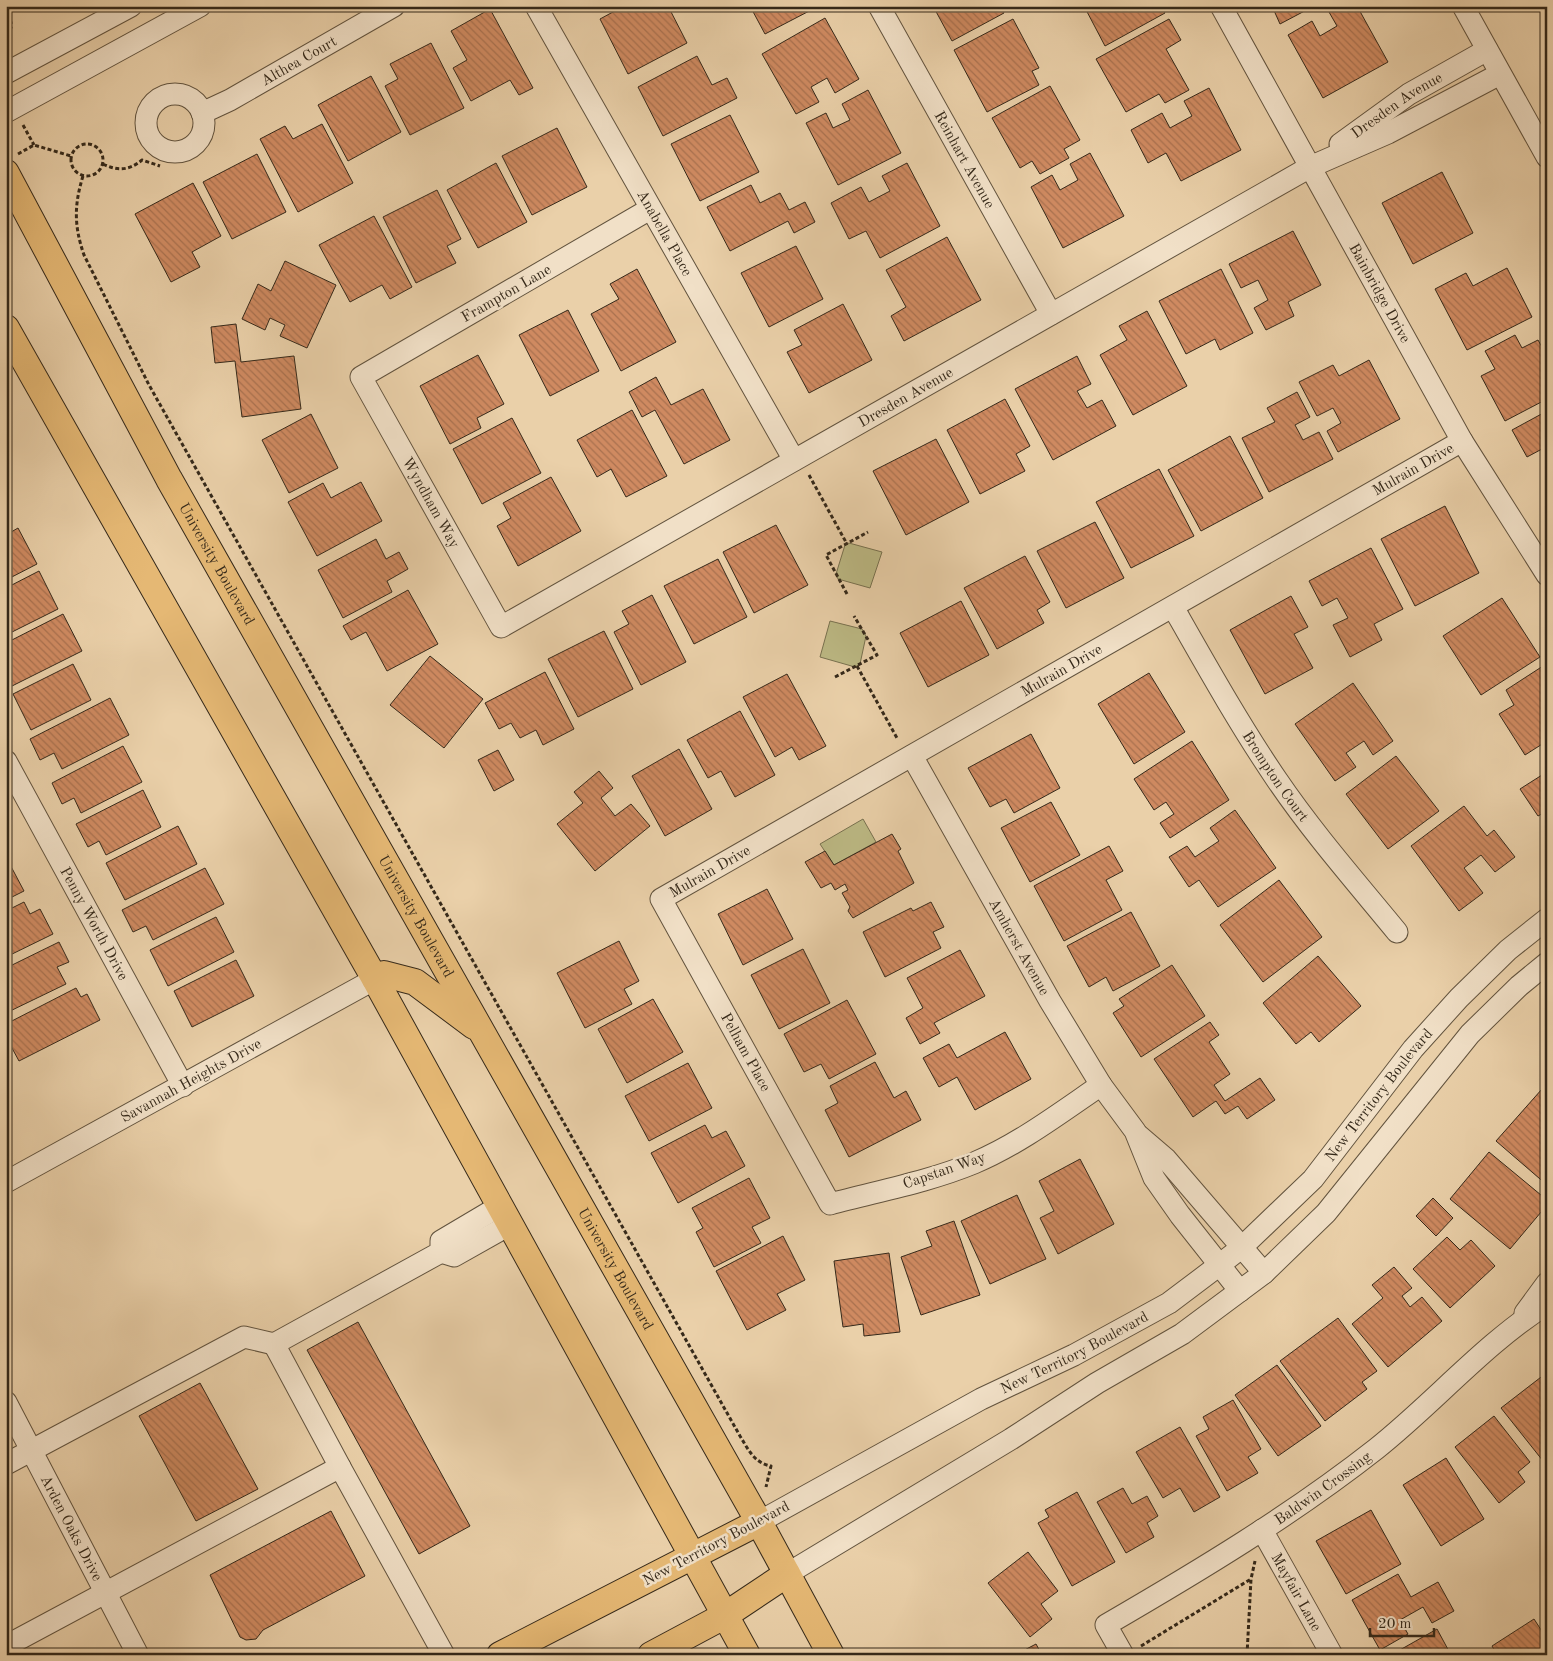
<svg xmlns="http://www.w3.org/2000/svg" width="1553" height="1661" viewBox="0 0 1553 1661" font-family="'Old Standard TT',serif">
  <defs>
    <pattern id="building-back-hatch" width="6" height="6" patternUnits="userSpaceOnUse" patternTransform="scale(1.25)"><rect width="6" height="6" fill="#cf8a61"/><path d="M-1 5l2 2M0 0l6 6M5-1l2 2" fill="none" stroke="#a9714f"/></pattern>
  </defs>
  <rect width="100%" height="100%" fill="#ead0a9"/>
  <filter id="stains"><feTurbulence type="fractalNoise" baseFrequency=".004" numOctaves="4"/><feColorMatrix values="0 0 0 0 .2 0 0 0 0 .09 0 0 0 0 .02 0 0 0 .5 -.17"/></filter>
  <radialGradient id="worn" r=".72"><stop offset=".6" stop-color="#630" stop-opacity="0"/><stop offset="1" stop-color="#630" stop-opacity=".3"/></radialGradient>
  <path fill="#bcb984" stroke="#78714f" d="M 849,543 L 882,552 L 870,588 L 838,579 L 836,574 L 845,545 Z
    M 830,621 L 862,629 L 866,636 L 860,664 L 855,667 L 820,657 Z
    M 863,819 L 876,842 L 834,865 L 820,844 Z"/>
  <path fill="url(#building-back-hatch)" stroke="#35291a" d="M 624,6 L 668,6 L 687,43 L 628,74 L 600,19 Z
    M 750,6 L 815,6 L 815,8 L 765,34 Z
    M 933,6 L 1001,6 L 1004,13 L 952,41 Z
    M 1084,6 L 1161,6 L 1165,13 L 1105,46 Z
    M 1272,6 L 1314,6 L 1280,24 Z
    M 1339,6 L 1357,6 L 1388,62 L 1323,98 L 1288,35 L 1312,21 L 1320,36 L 1337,26 L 1329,12 Z
    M 490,9 L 533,88 L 519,95 L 510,80 L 471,101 L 453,68 L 467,60 L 451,31 Z
    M 825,18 L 859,79 L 835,93 L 827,78 L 811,87 L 819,102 L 796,114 L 762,54 Z
    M 1013,19 L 1039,68 L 1032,71 L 1039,85 L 987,112 L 954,50 Z
    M 1169,19 L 1181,40 L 1166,49 L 1189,90 L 1165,103 L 1159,94 L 1126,112 L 1096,59 Z
    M 431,43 L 464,108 L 410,135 L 385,86 L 398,79 L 390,64 Z
    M 697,56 L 712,85 L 727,78 L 737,98 L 663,136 L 638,87 Z
    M 371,76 L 401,132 L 348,161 L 318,105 Z
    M 1050,86 L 1080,140 L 1064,149 L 1069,158 L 1040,174 L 1032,161 L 1020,168 L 992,118 Z
    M 1209,88 L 1241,150 L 1181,181 L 1166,153 L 1148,163 L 1131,130 L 1162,113 L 1170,128 L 1192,116 L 1184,101 Z
    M 868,90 L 901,153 L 838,185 L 806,123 L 826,113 L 833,128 L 850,120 L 842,104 Z
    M 730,115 L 759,172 L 700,201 L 671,144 Z
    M 322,124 L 353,183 L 298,212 L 260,139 L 285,126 L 293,139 Z
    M 557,128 L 587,187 L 532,215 L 502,156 Z
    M 1090,153 L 1124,216 L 1063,248 L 1031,187 L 1052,175 L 1060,190 L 1078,180 L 1070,164 Z
    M 257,154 L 286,212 L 232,239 L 203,182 Z
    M 496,163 L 527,222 L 478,248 L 447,190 Z
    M 907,163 L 940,226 L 880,258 L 866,231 L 849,239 L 831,203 L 861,187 L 869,202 L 890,191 L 882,176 Z
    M 1442,172 L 1473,233 L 1413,264 L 1382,203 Z
    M 193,183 L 221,236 L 192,252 L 200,267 L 171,282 L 135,214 Z
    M 751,185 L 760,203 L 780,193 L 789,210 L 805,202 L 815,222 L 794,233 L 788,221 L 730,251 L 707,207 Z
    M 437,190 L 461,239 L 447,246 L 456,263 L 416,283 L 383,217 Z
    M 374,216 L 412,287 L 390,299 L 382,285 L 350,302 L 319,245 Z
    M 1293,231 L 1321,285 L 1288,302 L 1294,316 L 1266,330 L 1254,308 L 1268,300 L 1258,280 L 1241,288 L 1229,264 Z
    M 947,237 L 981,300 L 904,341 L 891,316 L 906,307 L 886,270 Z
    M 796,246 L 823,299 L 769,327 L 741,273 Z
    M 285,261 L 336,285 L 307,348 L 280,336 L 285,325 L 270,318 L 265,330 L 242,319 L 258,284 L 271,291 Z
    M 1507,268 L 1532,317 L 1467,350 L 1435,289 L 1466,273 L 1473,286 Z
    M 637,269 L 676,342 L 621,371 L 591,314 L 619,299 L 610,284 Z
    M 1221,269 L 1253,333 L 1220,350 L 1215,339 L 1186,354 L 1159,301 Z
    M 843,304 L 872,360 L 809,393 L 787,352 L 802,345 L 794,330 Z
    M 568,310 L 599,371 L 550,396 L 519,335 Z
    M 1147,311 L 1187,386 L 1133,415 L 1100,355 L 1127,340 L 1119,326 Z
    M 236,324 L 241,362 L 294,356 L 301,409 L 242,417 L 235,361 L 215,363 L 211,327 Z
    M 1515,335 L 1522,348 L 1538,340 L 1547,356 L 1547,399 L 1505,421 L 1481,376 L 1495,369 L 1485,351 Z
    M 478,355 L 504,404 L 477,418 L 481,428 L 450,444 L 420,386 Z
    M 1077,356 L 1091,384 L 1077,391 L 1087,408 L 1102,400 L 1116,426 L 1053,460 L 1015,389 Z
    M 1369,360 L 1400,419 L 1338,452 L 1327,431 L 1341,423 L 1333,408 L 1317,416 L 1299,382 L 1333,365 L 1339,376 Z
    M 656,377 L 671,405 L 703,389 L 730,440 L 684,464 L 655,410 L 642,417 L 629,392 Z
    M 1297,392 L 1310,417 L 1295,425 L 1303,440 L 1319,432 L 1333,459 L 1269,492 L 1242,438 L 1275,422 L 1267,408 Z
    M 1005,399 L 1030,446 L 1016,454 L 1025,471 L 980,494 L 947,430 Z
    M 632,410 L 667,476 L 626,497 L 611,469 L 597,477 L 577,440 Z
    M 1547,411 L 1547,458 L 1542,449 L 1527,457 L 1512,430 Z
    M 311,414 L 338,468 L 289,493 L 262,440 Z
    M 512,418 L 541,473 L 482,504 L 453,449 Z
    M 1230,436 L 1263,498 L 1201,531 L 1168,470 Z
    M 936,439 L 969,502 L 906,535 L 873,471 Z
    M 1159,469 L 1194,536 L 1131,568 L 1096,502 Z
    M 551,477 L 581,531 L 518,566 L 497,526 L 511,518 L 503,503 Z
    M 361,482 L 382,521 L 317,556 L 288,502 L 323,483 L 331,498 Z
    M 1445,506 L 1479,573 L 1415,606 L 1381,539 Z
    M 1095,522 L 1124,578 L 1066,608 L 1037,551 Z
    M 776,525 L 808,585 L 754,613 L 723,552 Z
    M 18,528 L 37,564 L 6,580 L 6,535 Z
    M 376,539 L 386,559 L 399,552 L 408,569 L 387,581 L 392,592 L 343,618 L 318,570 Z
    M 1371,548 L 1403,609 L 1374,624 L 1382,640 L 1350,657 L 1333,625 L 1348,618 L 1337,598 L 1322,606 L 1309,581 Z
    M 1025,556 L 1050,602 L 1037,610 L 1044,623 L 997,649 L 964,588 Z
    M 718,559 L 747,617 L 694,644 L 664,586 Z
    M 39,571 L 58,609 L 6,635 L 6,588 Z
    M 408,590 L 438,644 L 387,671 L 366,632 L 351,640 L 343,626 Z
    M 652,595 L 686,662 L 641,685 L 614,632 L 629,624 L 622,611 Z
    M 1291,596 L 1308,627 L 1294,634 L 1313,668 L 1265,694 L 1230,630 Z
    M 1502,598 L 1540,657 L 1481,695 L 1443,636 Z
    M 961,601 L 989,655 L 928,687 L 900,633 Z
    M 63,614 L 82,651 L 6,689 L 6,643 Z
    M 604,631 L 633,689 L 578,717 L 548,659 Z
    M 430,656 L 483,699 L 444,748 L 390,705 Z
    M 73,664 L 91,700 L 31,730 L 13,694 Z
    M 1543,666 L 1547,672 L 1547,741 L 1525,755 L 1499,714 L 1514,705 L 1506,690 Z
    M 545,672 L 574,729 L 543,745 L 536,730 L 520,738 L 511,723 L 499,729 L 485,703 Z
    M 1149,673 L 1185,732 L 1134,764 L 1098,704 Z
    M 787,674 L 826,746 L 799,760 L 792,747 L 775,757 L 743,697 Z
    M 1353,683 L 1393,741 L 1373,755 L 1364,741 L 1346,753 L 1356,767 L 1335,781 L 1295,724 Z
    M 110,698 L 129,735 L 62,769 L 54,753 L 40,760 L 30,739 Z
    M 740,711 L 775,775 L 735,797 L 721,771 L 708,778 L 687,740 Z
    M 1031,734 L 1060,788 L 1014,813 L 1006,799 L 990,807 L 968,768 Z
    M 1192,741 L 1229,800 L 1170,838 L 1160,823 L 1174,814 L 1166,802 L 1154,810 L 1134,779 Z
    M 123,746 L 142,782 L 81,813 L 74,798 L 62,804 L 52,783 Z
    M 679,749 L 712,809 L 665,836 L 632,776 Z
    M 498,750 L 514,780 L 494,791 L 478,760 Z
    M 1396,756 L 1439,811 L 1388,849 L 1346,794 Z
    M 599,771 L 613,788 L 601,798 L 615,816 L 631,804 L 650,826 L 595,871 L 557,824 L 583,803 L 574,792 Z
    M 1542,775 L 1547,782 L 1547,811 L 1538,816 L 1520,789 Z
    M 143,790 L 161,827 L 106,855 L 99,841 L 88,847 L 76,824 Z
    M 1051,802 L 1080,855 L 1030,882 L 1001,828 Z
    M 1464,806 L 1487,836 L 1494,830 L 1515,857 L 1495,872 L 1481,855 L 1464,868 L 1483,893 L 1459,911 L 1411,846 Z
    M 1235,810 L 1276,868 L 1218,907 L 1199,880 L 1189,887 L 1169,857 L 1187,846 L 1195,857 L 1219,841 L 1210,828 Z
    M 178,826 L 197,864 L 125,900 L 106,863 Z
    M 892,834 L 901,849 L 898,851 L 914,883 L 853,918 L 848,911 L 850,907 L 842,893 L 848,890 L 845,884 L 835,890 L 831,883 L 821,888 L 805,862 L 825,851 L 834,865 Z
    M 1109,846 L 1123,871 L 1106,880 L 1122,910 L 1064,941 L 1034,886 Z
    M 6,857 L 24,891 L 6,900 Z
    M 205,868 L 224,904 L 153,940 L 146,926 L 133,932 L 122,910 Z
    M 1279,880 L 1322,937 L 1263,982 L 1220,925 Z
    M 767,889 L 793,939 L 743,965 L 718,914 Z
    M 24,902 L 30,914 L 40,909 L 53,934 L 6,957 L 6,911 Z
    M 931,902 L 944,927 L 933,932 L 941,948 L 885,977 L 863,932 L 911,908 L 913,911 Z
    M 1131,912 L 1160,966 L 1113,991 L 1106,977 L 1089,987 L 1067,946 Z
    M 216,917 L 234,952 L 168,986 L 150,950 Z
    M 619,941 L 639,981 L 624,989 L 632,1004 L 585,1028 L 557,973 Z
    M 59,942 L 69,962 L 57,967 L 66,984 L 6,1013 L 6,968 Z
    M 803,949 L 830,1003 L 779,1029 L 751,975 Z
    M 960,950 L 985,996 L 934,1023 L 940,1033 L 920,1044 L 906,1018 L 923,1008 L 907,978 Z
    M 1318,956 L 1361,1006 L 1319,1042 L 1311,1032 L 1296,1044 L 1263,1003 Z
    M 236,960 L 254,996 L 192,1027 L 174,991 Z
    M 1172,965 L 1205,1016 L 1141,1057 L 1113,1013 L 1124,1006 L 1119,999 Z
    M 76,988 L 81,997 L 87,994 L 100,1020 L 19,1061 L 6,1037 L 6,1024 Z
    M 653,999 L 683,1052 L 627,1083 L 598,1029 Z
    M 847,1000 L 876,1054 L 829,1079 L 821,1064 L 804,1072 L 784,1034 Z
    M 1210,1022 L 1219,1035 L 1209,1042 L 1230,1074 L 1214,1085 L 1225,1101 L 1260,1078 L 1275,1100 L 1247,1119 L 1238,1106 L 1225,1114 L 1216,1101 L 1193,1117 L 1154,1059 Z
    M 1005,1032 L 1031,1079 L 975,1110 L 957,1077 L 939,1087 L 923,1058 L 949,1044 L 957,1058 Z
    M 875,1062 L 894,1098 L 906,1091 L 921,1120 L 849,1157 L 825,1110 L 838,1103 L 830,1086 Z
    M 688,1063 L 712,1108 L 649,1141 L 625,1096 Z
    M 1542,1089 L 1547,1093 L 1547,1185 L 1496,1141 Z
    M 705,1125 L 712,1138 L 726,1131 L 745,1166 L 678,1203 L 651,1153 Z
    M 1489,1152 L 1547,1200 L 1547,1205 L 1510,1249 L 1450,1199 Z
    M 1080,1159 L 1114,1224 L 1058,1254 L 1040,1218 L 1054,1211 L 1039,1181 Z
    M 749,1178 L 770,1218 L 752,1227 L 761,1243 L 714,1267 L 696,1232 L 703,1228 L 692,1208 Z
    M 1017,1195 L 1046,1259 L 990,1284 L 961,1221 Z
    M 1433,1198 L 1453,1218 L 1436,1236 L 1416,1216 Z
    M 954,1221 L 980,1295 L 921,1315 L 901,1257 L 932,1246 L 926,1231 Z
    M 783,1236 L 805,1280 L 777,1294 L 786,1310 L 747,1330 L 716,1271 Z
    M 1447,1237 L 1460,1250 L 1471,1240 L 1495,1266 L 1450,1308 L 1413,1269 Z
    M 889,1253 L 900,1332 L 864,1336 L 863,1324 L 843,1327 L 834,1261 Z
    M 1394,1267 L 1412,1288 L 1402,1296 L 1410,1307 L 1422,1297 L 1442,1321 L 1388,1367 L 1352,1324 L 1383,1298 L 1372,1285 Z
    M 1338,1318 L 1377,1371 L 1362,1382 L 1367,1389 L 1325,1421 L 1280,1361 Z
    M 358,1322 L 470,1526 L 419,1554 L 307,1350 Z
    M 1277,1365 L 1321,1426 L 1278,1456 L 1235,1395 Z
    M 1545,1374 L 1547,1377 L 1547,1466 L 1501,1408 Z
    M 200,1383 L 258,1489 L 196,1521 L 139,1416 Z
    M 1233,1400 L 1261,1449 L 1248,1457 L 1258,1473 L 1227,1491 L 1196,1436 L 1209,1429 L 1203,1417 Z
    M 1494,1416 L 1530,1462 L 1518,1472 L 1525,1482 L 1499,1503 L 1455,1447 Z
    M 1180,1427 L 1220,1497 L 1194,1512 L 1180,1488 L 1163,1498 L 1136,1452 Z
    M 1446,1458 L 1484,1519 L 1441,1546 L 1403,1485 Z
    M 1123,1488 L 1132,1504 L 1147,1496 L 1158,1516 L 1147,1523 L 1154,1537 L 1126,1553 L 1097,1502 Z
    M 1077,1492 L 1115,1562 L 1072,1586 L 1038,1523 L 1049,1517 L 1045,1510 Z
    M 1371,1510 L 1401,1564 L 1346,1594 L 1316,1541 Z
    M 331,1511 L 365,1576 L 263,1630 L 256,1639 L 246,1640 L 240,1637 L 210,1575 Z
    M 1028,1552 L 1058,1591 L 1041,1604 L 1052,1619 L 1030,1637 L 988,1583 Z
    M 1398,1574 L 1411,1597 L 1438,1582 L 1454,1611 L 1432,1623 L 1423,1607 L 1400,1620 L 1408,1634 L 1380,1650 L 1352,1600 Z
    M 1534,1619 L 1547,1639 L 1547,1655 L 1497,1655 L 1492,1646 Z
    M 1437,1629 L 1451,1655 L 1391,1655 Z
    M 1036,1644 L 1042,1655 L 1015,1655 Z"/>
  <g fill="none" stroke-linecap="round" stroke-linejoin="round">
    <g stroke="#62533e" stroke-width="23">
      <g id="minor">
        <path id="s1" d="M 536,6 L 794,460"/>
        <path id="s2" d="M 879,6 L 1051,314"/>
        <path id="s3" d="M 1221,6 L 1462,441 L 1547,575"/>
        <path d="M 1463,6 L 1547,157"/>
        <path d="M 6,73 L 131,6"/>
        <circle cx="175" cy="123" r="29"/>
        <path d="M 6,112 L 200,6"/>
        <path id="s4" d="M 202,113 L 230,100 L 394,6"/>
        <path id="s5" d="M 1340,144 L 1409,94 L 1487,50"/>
        <path id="s6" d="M 650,209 L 361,377 L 501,627 L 1310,167 L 1388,133 L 1500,74"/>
        <path id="s7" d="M 1173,607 C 1206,665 1239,724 1277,780 C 1313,833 1356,882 1397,932"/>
        <path id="s8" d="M 912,756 L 1050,1001 L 1101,1085 L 1135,1131 L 1154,1178 L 1180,1215 L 1240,1291"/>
        <path id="s9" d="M 6,761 L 183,1086"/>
        <path id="s10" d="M 1101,1085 C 1060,1113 1019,1144 974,1163 C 928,1182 878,1191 830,1204 L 661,899 L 1462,441"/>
        <path d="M 1138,1135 L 1166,1159 L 1264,1273"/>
        <path id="s11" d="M 6,1182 L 375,979"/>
        <path d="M 441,1252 L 454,1256 L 511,1224"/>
        <path d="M 1525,1313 L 1547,1283"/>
        <path d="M 274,1344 L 340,1467"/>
        <path id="s12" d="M 6,1402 L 138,1655"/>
        <path d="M 6,1464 L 244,1337 L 274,1344 L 441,1252 L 441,1241 L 500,1206"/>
        <path id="s13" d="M 759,1522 L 981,1399 L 1074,1355 L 1169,1303 L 1218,1266 L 1241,1248 L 1313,1179 L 1413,1049 L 1459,998 L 1508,950 L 1547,919"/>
        <path id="s14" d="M 1262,1530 L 1332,1655"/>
        <path d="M 787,1574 L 1011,1439 L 1097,1383 L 1182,1334 L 1264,1273 L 1326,1213 L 1470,1034 L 1519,986 L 1547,963"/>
        <path d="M 6,1646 L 340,1467 L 444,1655"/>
        <path id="s15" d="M 1123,1655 L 1106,1625 C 1199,1571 1292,1515 1376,1449 C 1434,1403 1485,1343 1547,1304"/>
      </g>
    </g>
    <g stroke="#35291a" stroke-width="28">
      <g id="major">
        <path id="s16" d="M 6,173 L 169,479 L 759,1522 L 831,1655"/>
        <path d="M 6,328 L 375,979 L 747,1655"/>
        <path d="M 375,979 L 384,974 L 415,982 L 474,1026"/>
        <path d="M 500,1655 L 759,1522"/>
        <path d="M 651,1655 L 724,1616 L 787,1574"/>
      </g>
    </g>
    <path stroke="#35291a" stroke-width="3" stroke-dasharray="4 2.5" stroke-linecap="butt" d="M 6,8 L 12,25 L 6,41
      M 23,125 L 34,145
      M71 160a16 16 0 1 1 32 0a16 16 0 1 1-32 0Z
      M 18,154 L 34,145 L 71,156
      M 103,164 C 117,171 129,171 142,160 L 160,166
      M 83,176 C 74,205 74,226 84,255 L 149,385 L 740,1436 C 748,1449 754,1463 771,1466 L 766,1487
      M 809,475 L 847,544
      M 847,594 L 826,555 L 868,532
      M 857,666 L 897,738
      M 835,677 L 877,655 L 854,616
      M 1141,1646 L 1251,1579
      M 1143,1652 L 1149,1655
      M 1247,1655 L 1251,1579 L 1255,1561"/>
    <use href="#minor" stroke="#f1e0c7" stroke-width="21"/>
    <use href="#major" stroke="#e5b874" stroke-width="26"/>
  </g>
  <g text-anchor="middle" stroke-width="5" stroke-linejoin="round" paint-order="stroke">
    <g font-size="15" fill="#35291a" stroke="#f1e0c7">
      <text dy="5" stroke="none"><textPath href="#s4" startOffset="110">Althea Court</textPath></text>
      <text dy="5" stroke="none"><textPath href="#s5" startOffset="69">Dresden Avenue</textPath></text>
      <text dy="5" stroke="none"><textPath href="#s2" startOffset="176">Reinhart Avenue</textPath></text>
      <text dy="5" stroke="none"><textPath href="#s1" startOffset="261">Anabella Place</textPath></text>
      <text transform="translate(506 293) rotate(-30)" y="5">Frampton Lane</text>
      <text dy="5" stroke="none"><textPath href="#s3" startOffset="328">Bainbridge Drive</textPath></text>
      <text dy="5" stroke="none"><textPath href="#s6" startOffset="1086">Dresden Avenue</textPath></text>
      <text dy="5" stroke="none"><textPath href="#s10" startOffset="1514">Mulrain Drive</textPath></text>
      <text dy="5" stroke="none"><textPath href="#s6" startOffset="478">Wyndham Way</textPath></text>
      <text dy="5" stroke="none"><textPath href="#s16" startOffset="444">University Boulevard</textPath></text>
      <text dy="5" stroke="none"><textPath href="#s10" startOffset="1109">Mulrain Drive</textPath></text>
      <text dy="5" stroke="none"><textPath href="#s7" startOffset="198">Brompton Court</textPath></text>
      <text dy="5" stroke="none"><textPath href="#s10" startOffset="704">Mulrain Drive</textPath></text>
      <text dy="5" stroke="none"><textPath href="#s16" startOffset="849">University Boulevard</textPath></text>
      <text dy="5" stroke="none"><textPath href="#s9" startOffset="185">Penny Worth Drive</textPath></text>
      <text dy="5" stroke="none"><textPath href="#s8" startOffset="219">Amherst Avenue</textPath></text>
      <text transform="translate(746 1052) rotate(61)" y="5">Pelham Place</text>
      <text dy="5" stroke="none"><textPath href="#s11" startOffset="211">Savannah Heights Drive</textPath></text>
      <text dy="5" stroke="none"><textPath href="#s13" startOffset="762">New Territory Boulevard</textPath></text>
      <text transform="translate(944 1170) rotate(-19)" y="5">Capstan Way</text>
      <text dy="5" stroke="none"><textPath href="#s16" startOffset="1254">University Boulevard</textPath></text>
      <text dy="5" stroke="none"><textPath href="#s13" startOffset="358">New Territory Boulevard</textPath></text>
      <text dy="5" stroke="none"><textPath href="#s15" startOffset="291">Baldwin Crossing</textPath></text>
      <text dy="5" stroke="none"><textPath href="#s12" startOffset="142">Arden Oaks Drive</textPath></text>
      <text transform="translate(716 1543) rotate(-28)" y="5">New Territory Boulevard</text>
      <text dy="5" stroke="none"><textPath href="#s14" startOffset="71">Mayfair Lane</textPath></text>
    </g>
  </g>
  <rect width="1553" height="1661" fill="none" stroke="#ead0a9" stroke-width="25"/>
  <rect x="8" y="8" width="1538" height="1646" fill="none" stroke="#35291a" stroke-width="2.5"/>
  <rect x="12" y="12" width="1528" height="1636" fill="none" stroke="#35291a"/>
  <path d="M1370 1628v8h64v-8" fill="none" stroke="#35291a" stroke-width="2.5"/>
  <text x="1378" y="1628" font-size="15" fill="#35291a" stroke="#f1e0c7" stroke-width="4" paint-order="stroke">20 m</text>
  <rect width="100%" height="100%" filter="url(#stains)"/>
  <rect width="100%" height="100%" fill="url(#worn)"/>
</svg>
